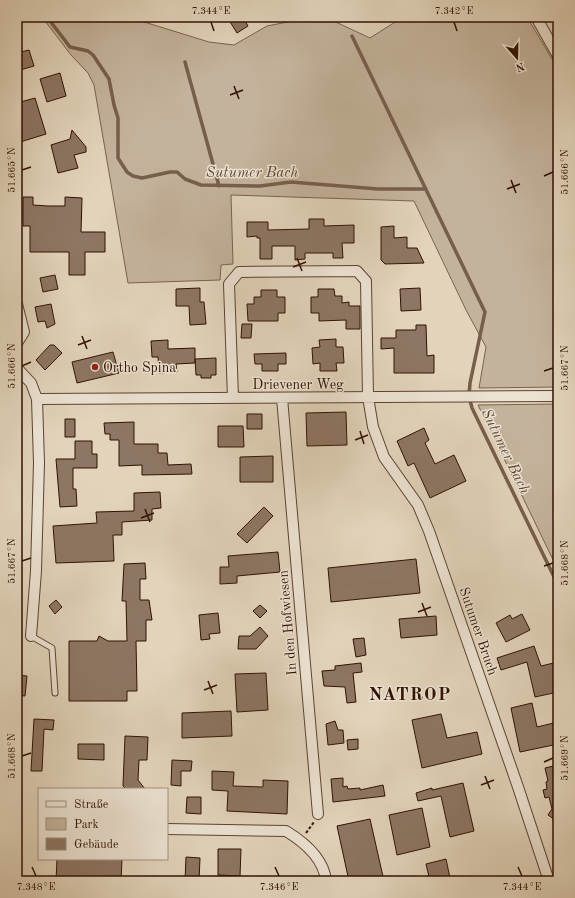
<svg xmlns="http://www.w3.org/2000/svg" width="575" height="898" viewBox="0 0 575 898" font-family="'Old Standard TT',serif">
  <rect width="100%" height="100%" fill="#e2d4bb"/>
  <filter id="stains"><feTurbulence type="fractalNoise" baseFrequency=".005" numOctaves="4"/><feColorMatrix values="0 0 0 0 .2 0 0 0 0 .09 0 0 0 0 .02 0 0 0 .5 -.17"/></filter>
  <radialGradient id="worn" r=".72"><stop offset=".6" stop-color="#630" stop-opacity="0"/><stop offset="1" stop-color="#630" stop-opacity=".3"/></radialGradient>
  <path fill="#c4b39c" stroke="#7a6250" d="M 42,17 L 128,17 L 209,42 L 234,45 L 267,26 L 313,17 L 325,17 L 370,38 L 403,17 L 527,17 L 558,69 L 558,387 L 479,388 L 486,347 L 466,310 L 414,201 L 231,195 L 233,264 L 221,265 L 220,280 L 128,283 L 94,85 L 88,73 L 71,55 Z
    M 558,404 L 558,570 L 478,405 Z"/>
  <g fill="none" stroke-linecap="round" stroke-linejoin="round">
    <path stroke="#775e4c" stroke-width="3.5" d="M 47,17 L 70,47 L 88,51 L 93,55 L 109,79 L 114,105 L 118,118 L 118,158 L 127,172 L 133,176 L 142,178 L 170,172 L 177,172 L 185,179 L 201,185 L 260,186 L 291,182 L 378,189 L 426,189
      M 352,36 L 485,312 L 470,383 L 469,396 L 472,408 L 558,585
      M 185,62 L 219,186"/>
  </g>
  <path fill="#8d7663" stroke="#311103" d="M 227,17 L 243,17 L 248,26 L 237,33 Z
    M 29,50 L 34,66 L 20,70 L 17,53 Z
    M 60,73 L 66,96 L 47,102 L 40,79 Z
    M 35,98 L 46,134 L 17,143 L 17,103 Z
    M 72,130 L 86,147 L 86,152 L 74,155 L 78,168 L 58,173 L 51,145 L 70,139 Z
    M 23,197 L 33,197 L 33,205 L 48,206 L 65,206 L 65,197 L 82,198 L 81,232 L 105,232 L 105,252 L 85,252 L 85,275 L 69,275 L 69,252 L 30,252 L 30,226 L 23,226 Z
    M 309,219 L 324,219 L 324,226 L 354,225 L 354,243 L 342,243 L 343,258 L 333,258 L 333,253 L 305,253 L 305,259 L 295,260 L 295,246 L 272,246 L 272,259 L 260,259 L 260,238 L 257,238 L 257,236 L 247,237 L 247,222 L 268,222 L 268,230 L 309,229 Z
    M 394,226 L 394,238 L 407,237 L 407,248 L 417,248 L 424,263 L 385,264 L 381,260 L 381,227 Z
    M 55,275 L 58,289 L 43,292 L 40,278 Z
    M 200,288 L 200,302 L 204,302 L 206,324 L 190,325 L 189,306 L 176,306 L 176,289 Z
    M 420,288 L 421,310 L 401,311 L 400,289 Z
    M 318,289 L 334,289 L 335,296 L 342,296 L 342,303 L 349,302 L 349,306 L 360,306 L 360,329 L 346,329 L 346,320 L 319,321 L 319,313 L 311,313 L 311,297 L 318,297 Z
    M 261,290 L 277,290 L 277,297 L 285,297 L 285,313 L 278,313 L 278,321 L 248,321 L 247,304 L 254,304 L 254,297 L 261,297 Z
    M 51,304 L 55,324 L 47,328 L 45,321 L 38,322 L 35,307 Z
    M 242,324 L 252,324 L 251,338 L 241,338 Z
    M 416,325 L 426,325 L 427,356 L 434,355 L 434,373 L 394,373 L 394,348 L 381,349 L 381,338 L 396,338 L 396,330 L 416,330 Z
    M 336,339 L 336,347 L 343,347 L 344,363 L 336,363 L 337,371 L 320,371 L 320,363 L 313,364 L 312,348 L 320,347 L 319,340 Z
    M 168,340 L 168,349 L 195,348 L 195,363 L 176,364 L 177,372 L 159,373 L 158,357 L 152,357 L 151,341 Z
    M 50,345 L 54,345 L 62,353 L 45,370 L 36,360 Z
    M 113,352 L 119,373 L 77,383 L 72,362 Z
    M 286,353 L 286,364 L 278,364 L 278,371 L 262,371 L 262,364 L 255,364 L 254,354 Z
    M 216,358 L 216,375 L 211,375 L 211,378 L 201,378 L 201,375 L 196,375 L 195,359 Z
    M 346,412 L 347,445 L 307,446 L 306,413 Z
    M 247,414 L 262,414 L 262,429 L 247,429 Z
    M 65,419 L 75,419 L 75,437 L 65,437 Z
    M 134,422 L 134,444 L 158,444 L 158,453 L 167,453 L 168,465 L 191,464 L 192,474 L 142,475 L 142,465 L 119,466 L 119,440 L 110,440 L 110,434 L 105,434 L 104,423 Z
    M 218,426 L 243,426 L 244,447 L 218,447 Z
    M 424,428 L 429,440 L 425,443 L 435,464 L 454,455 L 466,481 L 430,498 L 414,463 L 408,466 L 397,441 Z
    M 75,441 L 92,441 L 92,454 L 97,454 L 97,468 L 73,468 L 73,489 L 76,489 L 77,506 L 60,507 L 56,459 L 75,459 Z
    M 273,456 L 273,482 L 240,482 L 240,457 Z
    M 160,492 L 161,508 L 152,509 L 152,520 L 122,522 L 122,535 L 113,535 L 114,561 L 56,563 L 53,526 L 97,523 L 96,512 L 134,511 L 134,493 Z
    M 264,507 L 273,516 L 247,543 L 237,534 Z
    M 278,552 L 280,572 L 237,576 L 237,583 L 220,584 L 220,567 L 229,567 L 228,556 Z
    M 416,559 L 420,593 L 331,602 L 328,568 Z
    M 145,563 L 146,579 L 140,579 L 140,600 L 149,600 L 152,620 L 146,620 L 146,641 L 136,641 L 137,691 L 127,691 L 127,701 L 69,701 L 69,641 L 97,641 L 99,636 L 108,641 L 127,641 L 126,601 L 122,601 L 124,564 Z
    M 56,600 L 62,607 L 55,614 L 49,606 Z
    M 260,605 L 267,611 L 260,618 L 253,611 Z
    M 218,613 L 220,633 L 209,634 L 210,639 L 201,640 L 199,615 Z
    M 522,614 L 530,630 L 506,642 L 496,623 L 510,615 L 512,619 Z
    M 436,616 L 437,635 L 401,638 L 399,619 Z
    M 260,627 L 268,636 L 256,649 L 238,649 L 239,636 L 250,636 Z
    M 364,638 L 366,655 L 356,657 L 353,639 Z
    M 534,646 L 541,666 L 558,662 L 558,692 L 535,697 L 527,662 L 501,670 L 497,658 Z
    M 361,663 L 362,672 L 353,673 L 356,702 L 347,703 L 345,687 L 324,686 L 322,671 L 335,670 L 335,666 Z
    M 266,673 L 268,710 L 237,712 L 235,674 Z
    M 17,675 L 27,676 L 25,696 L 17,695 Z
    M 532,703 L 537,727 L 558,722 L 558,744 L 520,752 L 511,708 Z
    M 231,711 L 232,736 L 182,738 L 182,713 Z
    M 441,714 L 447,738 L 477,732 L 482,754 L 422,768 L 412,720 Z
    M 34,719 L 54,720 L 53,730 L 44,729 L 42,771 L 31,771 Z
    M 335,721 L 338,730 L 343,730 L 344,743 L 328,745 L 326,724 Z
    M 125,736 L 148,737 L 147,760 L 139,760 L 138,780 L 145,789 L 126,789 L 123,786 Z
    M 358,739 L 358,749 L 348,750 L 347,740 Z
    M 78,744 L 104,744 L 104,760 L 78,759 Z
    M 172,760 L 192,761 L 191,771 L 181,771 L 181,786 L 171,785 Z
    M 558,765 L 558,822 L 548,815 L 552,809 L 549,797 L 545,798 L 543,790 L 547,789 L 546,782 L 548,781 L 545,768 Z
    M 212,771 L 234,772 L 233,786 L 263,787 L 263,780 L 288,781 L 287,814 L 227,811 L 228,791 L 212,790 Z
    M 343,778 L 343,787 L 347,786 L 348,789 L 360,788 L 360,790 L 383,785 L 385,796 L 333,802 L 331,779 Z
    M 463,783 L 474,831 L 450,837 L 441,796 L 418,801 L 416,793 L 432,788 L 432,790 Z
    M 187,797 L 201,797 L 201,814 L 186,813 Z
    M 422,808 L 430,847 L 397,855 L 389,815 Z
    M 370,819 L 384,881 L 349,881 L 337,826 Z
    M 218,849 L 241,849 L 240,876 L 218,875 Z
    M 186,857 L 200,858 L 199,881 L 185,881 Z
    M 57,859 L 122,859 L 121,881 L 56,881 Z
    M 446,859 L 450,878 L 430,881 L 426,864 Z"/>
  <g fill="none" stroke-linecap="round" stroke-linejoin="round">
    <g stroke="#5d4231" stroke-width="7">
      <path id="service" d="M 31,636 L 52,648 L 55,693"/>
    </g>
    <g stroke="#5d4231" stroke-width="12">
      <path id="minor" d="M 536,17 L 558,56
        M 17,304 L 24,332 L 17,343
        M 17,368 L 31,383 L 37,399 L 39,463 L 36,571 L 31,636
        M 233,398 L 229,284 L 239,272 L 357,271 L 366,281 L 368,397 L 373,427 L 384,457 L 418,505 L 429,531 L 518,787 L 549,881
        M 282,398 L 318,814
        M 37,399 L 558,396
        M 167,829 L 286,831 C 304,842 324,859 326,881"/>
    </g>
    <path stroke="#311103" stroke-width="2" stroke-dasharray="3 2" stroke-linecap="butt" d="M 306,833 L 314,822"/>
    <use href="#service" stroke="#ece3d3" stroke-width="5"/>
    <use href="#minor" stroke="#ece3d3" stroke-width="10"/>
  </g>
  <path fill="none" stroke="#311103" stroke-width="1.5" d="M 211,22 L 214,31M 454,22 L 457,31M 234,86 L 239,99M 230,95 L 243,90M 22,170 L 31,167M 544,176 L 553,172M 511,180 L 516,193M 507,189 L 520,184M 297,258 L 302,271M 293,267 L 306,262M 82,336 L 87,349M 78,345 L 91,340M 22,366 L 31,362M 544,371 L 553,368M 360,431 L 364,444M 355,440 L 368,435M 145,509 L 150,522M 141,518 L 154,513M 22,561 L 31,558M 544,566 L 553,563M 422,603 L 427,616M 418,612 L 431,607M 208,681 L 213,694M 204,690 L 217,685M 22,756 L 31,753M 544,762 L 553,758M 485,776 L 490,789M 481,785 L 494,780M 32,867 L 36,876M 275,867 L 279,876M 518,867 L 522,876"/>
  <circle fill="#8f2418" stroke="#ece3d3" stroke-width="1.5" cx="95" cy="367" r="4"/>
  <g text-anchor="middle" stroke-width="3" stroke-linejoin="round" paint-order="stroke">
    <g font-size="14" fill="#311103" stroke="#ece3d3" text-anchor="start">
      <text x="103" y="372">Ortho Spina</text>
    </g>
    <g font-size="14" fill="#311103" stroke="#ece3d3">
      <text x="298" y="389">Drievener Weg</text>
      <text transform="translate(287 623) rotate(-95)" y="5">In den Hofwiesen</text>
      <text transform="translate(479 631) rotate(71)" y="5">Sutumer Bruch</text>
    </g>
    <g font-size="15" font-style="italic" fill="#604533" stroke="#ece3d3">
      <text x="252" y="177">Sutumer Bach</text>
      <text transform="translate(506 451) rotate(64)" y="5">Sutumer Bach</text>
    </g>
    <g font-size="18" font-weight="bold" letter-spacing="1" fill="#311103" stroke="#ece3d3">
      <text x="410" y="700">NATROP</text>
    </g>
  </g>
  <rect width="575" height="898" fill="none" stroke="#e2d4bb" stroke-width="44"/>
  <rect x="38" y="788" width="130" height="72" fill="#ece3d3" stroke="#a18f80"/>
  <rect x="46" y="801" width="20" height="6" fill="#ece3d3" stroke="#a18f80"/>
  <text x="74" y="808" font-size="12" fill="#311103">Straße</text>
  <rect x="46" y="818" width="20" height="12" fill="#c4b39c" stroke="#a18f80"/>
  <text x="74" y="828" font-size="12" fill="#311103">Park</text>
  <rect x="46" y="838" width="20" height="12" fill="#8d7663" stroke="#a18f80"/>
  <text x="74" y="848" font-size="12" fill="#311103">Gebäude</text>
  <g transform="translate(517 58) rotate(160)" stroke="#ece3d3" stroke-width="3" paint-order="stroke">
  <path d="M0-3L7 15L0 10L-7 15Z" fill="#311103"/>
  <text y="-6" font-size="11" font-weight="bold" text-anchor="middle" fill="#311103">N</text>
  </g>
  <rect x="22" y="22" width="531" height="854" fill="none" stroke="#311103" stroke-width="1.5"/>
  <g font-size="10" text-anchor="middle" fill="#311103">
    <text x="211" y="14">7.344°E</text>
    <text x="454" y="14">7.342°E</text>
    <text transform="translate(11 170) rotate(-90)" y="4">51.665°N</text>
    <text transform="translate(564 172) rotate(-90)" y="4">51.666°N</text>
    <text transform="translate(11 366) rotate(-90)" y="4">51.666°N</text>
    <text transform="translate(564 368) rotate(-90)" y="4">51.667°N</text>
    <text transform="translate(11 561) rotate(-90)" y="4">51.667°N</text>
    <text transform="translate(564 563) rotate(-90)" y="4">51.668°N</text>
    <text transform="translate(11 756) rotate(-90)" y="4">51.668°N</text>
    <text transform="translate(564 758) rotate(-90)" y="4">51.669°N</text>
    <text x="36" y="890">7.348°E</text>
    <text x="279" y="890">7.346°E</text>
    <text x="522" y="890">7.344°E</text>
  </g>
  <rect width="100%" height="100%" filter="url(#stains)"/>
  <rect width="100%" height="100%" fill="url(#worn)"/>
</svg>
